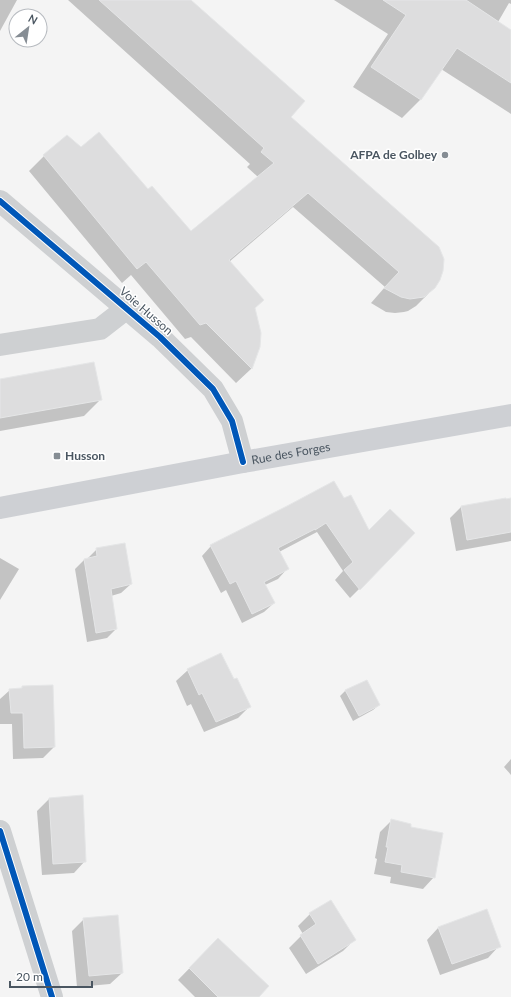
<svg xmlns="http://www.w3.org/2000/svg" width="511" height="997" viewBox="0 0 511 997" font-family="Lato,sans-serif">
  <rect width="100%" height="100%" fill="#f4f4f4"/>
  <path fill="#0003" d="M 0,0 L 17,0 L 0,31 Z
    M 68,0 L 189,0 L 290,117 L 431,291 L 416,306 L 408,311 L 404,312 L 395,313 L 386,312 L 371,303 L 385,287 L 293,207 L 229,262 L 254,309 L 259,347 L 251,369 L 236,383 L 191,337 L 185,339 L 131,275 L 122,283 L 29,171 L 44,156 L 67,137 L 81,149 L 148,190 L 190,232 L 258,177 L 247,167 L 250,164 Z
    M 334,0 L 511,0 L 511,4 L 509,3 L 498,22 L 511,31 L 511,114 L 441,69 L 421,99 L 402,118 L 353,87 L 388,34 Z
    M 0,380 L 100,400 L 84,416 L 0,431 Z
    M 343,499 L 369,531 L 359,589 L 350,598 L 335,580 L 343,571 L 317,532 L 279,552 L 287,569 L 278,579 L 265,585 L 274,603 L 264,612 L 242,623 L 226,590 L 221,593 L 202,556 L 211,546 Z
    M 511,499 L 511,541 L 456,551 L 450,518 L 461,507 Z
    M 97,549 L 131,584 L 121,593 L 111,596 L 116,629 L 107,638 L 87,642 L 75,569 L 84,560 L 87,559 Z
    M 0,558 L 19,569 L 0,600 Z
    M 188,670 L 234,680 L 250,706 L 238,718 L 204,732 L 191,704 L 187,706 L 176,681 Z
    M 23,687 L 54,747 L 43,758 L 13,759 L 12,724 L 0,724 L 0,699 L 10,690 L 20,689 Z
    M 346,690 L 379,705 L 373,710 L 353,721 L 340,696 Z
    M 511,759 L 511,775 L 504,767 Z
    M 82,796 L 85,861 L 74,873 L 42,875 L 37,811 L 49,799 Z
    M 391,821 L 409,828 L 434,877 L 423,889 L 390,883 L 391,877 L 374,874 L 377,859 L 375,858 L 380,832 Z
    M 331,901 L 354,940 L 343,951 L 306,974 L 289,948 L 303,934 L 298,926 L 310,914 Z
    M 84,919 L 122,973 L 110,984 L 77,987 L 72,931 Z
    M 438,928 L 499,946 L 488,958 L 440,975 L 427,940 Z
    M 218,939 L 257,997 L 195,997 L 178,980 Z"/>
  <path fill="#ddddde" stroke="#e5e6e7" d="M 99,0 L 191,0 L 305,101 L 291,117 L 439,247 L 444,259 L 443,271 L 440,280 L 435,288 L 424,297 L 410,299 L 401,297 L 384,288 L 399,272 L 308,193 L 229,260 L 264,300 L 255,308 L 261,333 L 260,347 L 252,369 L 206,323 L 200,325 L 146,262 L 137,269 L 43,155 L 67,135 L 81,147 L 99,132 L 148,189 L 152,186 L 191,231 L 274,163 L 261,152 L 264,148 Z
    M 383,0 L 466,0 L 511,30 L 511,83 L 457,48 L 421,100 L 371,67 L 406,15 Z
    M 94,362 L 102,400 L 0,418 L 0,379 Z
    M 334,481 L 344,498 L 351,495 L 369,530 L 390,509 L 415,533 L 360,590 L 344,570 L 353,562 L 326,523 L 315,530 L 315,529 L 278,548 L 289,569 L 264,582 L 275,603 L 252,614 L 236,581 L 230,584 L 210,545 L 289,505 Z
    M 506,498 L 506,499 L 511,498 L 511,532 L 467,540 L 461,506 Z
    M 125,543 L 132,584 L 111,589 L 117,629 L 96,633 L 84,559 L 97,556 L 96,548 Z
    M 221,653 L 234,679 L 237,678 L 251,707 L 216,722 L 202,693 L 199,695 L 187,669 Z
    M 367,680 L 380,705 L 359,716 L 345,690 Z
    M 53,685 L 55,747 L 24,748 L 23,713 L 11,713 L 9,689 L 22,688 L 22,686 Z
    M 83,795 L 86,862 L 53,864 L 49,798 Z
    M 391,819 L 411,824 L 411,827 L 443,833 L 435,878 L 401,872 L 402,865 L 385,862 L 388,847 L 386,847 Z
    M 331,900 L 356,940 L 318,964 L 300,935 L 316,924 L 309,913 Z
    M 487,909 L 501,947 L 452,964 L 438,927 Z
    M 118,915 L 123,973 L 89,976 L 83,918 Z
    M 218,938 L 269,986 L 259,997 L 218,997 L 189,968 Z"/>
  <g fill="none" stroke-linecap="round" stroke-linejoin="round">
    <path stroke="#ced0d2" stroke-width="22" d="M 0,201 L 160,337 L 213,389 L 232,421 L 243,462
      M 0,345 L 100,329 L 127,308
      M 0,831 L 52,997"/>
    <path stroke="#ced0d4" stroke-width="22" id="s1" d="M 0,508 L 243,462 L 511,415"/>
    <g stroke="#fff" stroke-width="8">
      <path id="cycleway" d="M 0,201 L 160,337 L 213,389 L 232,421 L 243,462
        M 0,831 L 52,997"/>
    </g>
    <use href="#cycleway" stroke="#0057b8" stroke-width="6"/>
  </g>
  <g fill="#868d94" stroke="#fff" stroke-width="1.5">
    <circle cx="445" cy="155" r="4"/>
    <rect x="53" y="452" width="8" height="8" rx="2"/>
  </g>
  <g text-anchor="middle" stroke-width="3" stroke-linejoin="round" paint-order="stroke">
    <g font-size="12" font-weight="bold" fill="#4a5661" stroke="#fff" text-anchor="end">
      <text x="437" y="159">AFPA de Golbey</text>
      <text x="65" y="460" text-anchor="start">Husson</text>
    </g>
    <g font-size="12" fill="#4a5661" stroke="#fff">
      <text transform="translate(146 311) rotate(41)" y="4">Voie Husson</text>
      <text dy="4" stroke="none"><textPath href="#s1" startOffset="296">Rue des Forges</textPath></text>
    </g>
  </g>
  <g transform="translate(28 28) rotate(30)"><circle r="19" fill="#ffffff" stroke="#b7bbc0"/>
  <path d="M0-3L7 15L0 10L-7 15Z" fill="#868d94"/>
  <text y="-6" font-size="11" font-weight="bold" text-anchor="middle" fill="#4a5661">N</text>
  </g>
  <path d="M10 981v6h82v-6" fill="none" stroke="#4a5661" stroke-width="2"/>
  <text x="16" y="981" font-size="12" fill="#4a5661" stroke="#ffffff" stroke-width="3" paint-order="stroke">20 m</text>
</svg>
